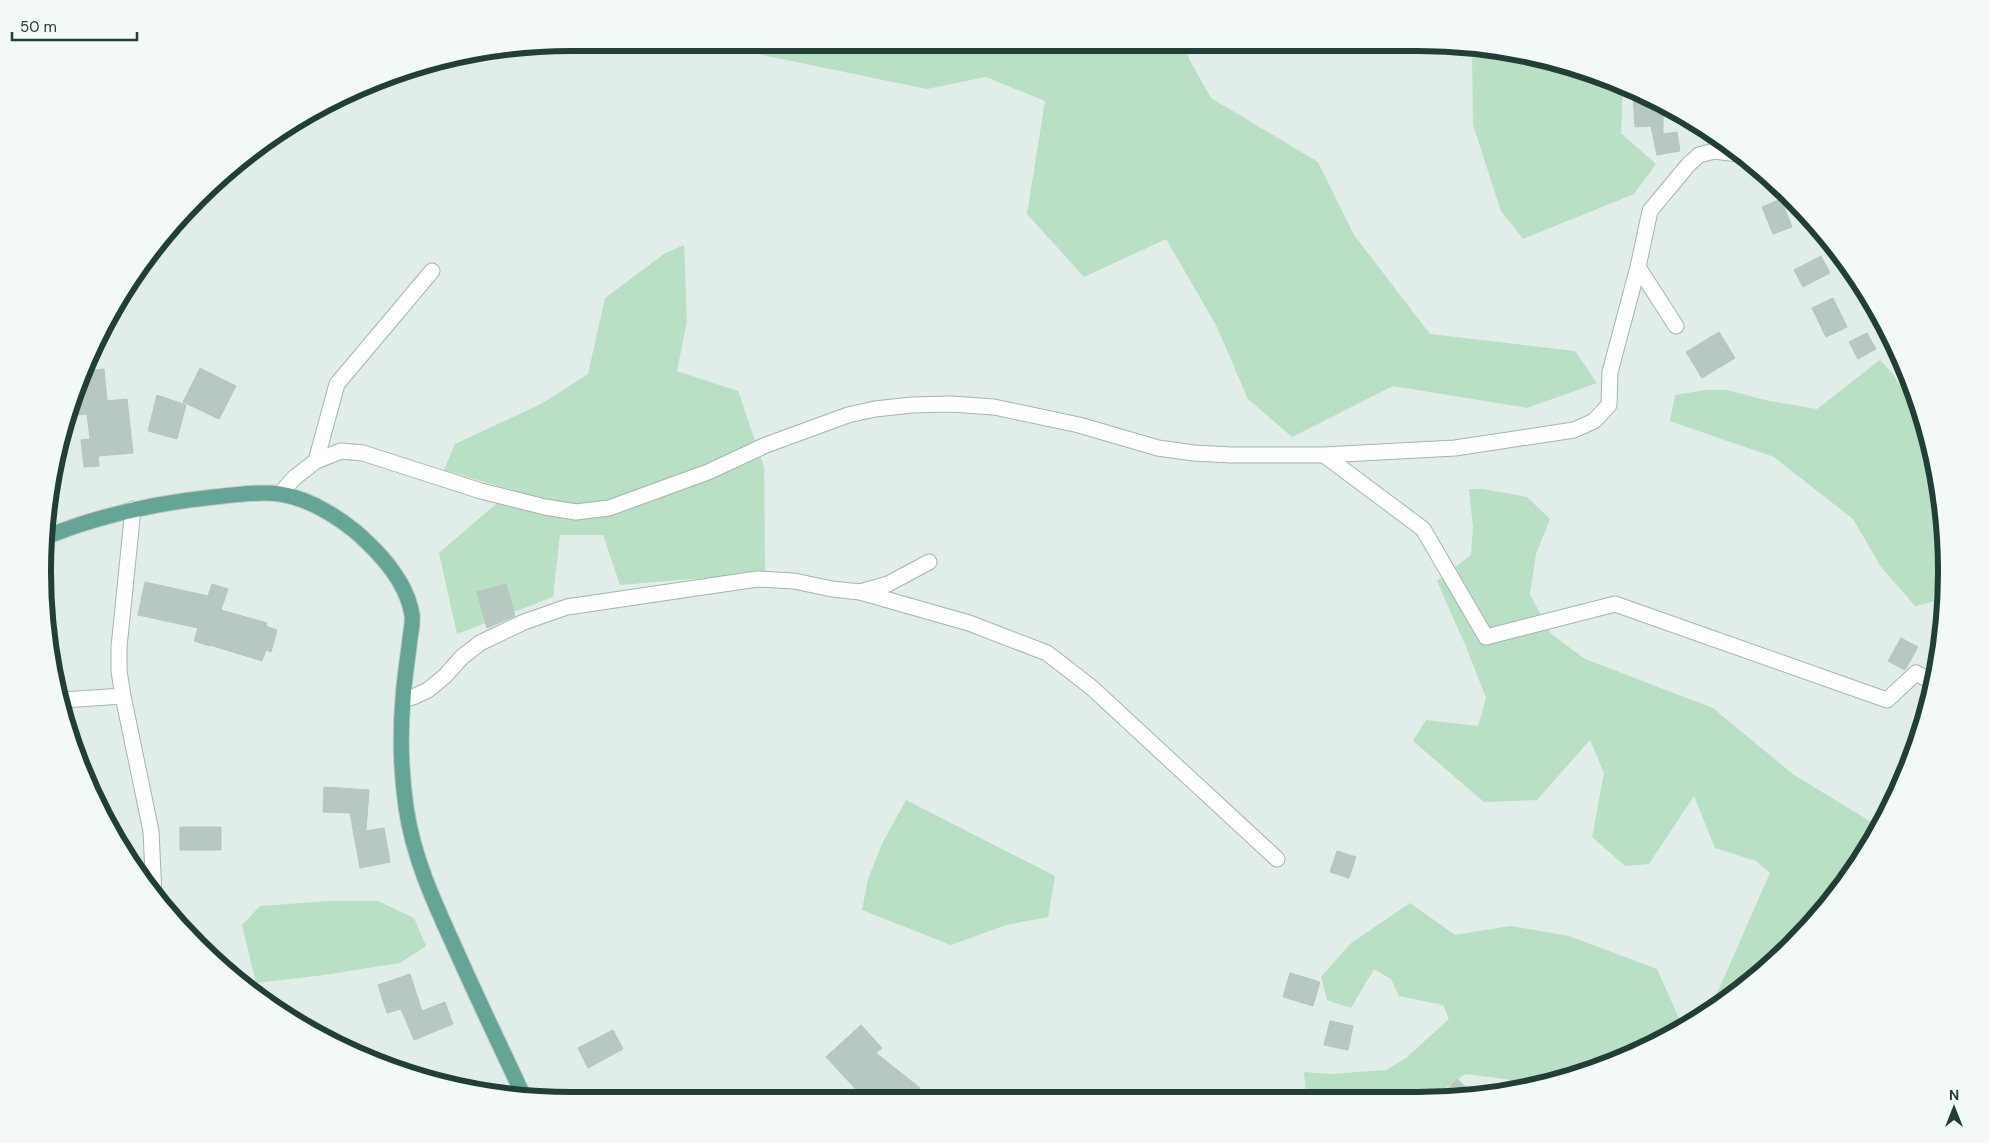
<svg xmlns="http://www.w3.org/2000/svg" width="1989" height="1143" viewBox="0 0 1989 1143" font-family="'DM Sans',sans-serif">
  <rect width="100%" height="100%" fill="#e1ede8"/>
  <path fill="#b9dfc4" d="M 1185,45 L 1189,59 L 1211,98 L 1318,162 L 1354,235 L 1430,334 L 1575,351 L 1597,383 L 1527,408 L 1393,386 L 1292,437 L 1248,399 L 1216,325 L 1166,239 L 1084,277 L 1027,214 L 1045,101 L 986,77 L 927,89 L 719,46 Z
    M 1472,48 L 1587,70 L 1623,88 L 1621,133 L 1656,164 L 1634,194 L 1523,239 L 1501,211 L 1473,125 Z
    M 684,245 L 687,321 L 677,371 L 738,391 L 764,467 L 765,573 L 620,585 L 603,535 L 560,535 L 553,597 L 457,634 L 439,553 L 512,490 L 444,470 L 455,444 L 541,404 L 588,374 L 605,298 L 664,254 Z
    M 1880,360 L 1893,374 L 1925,430 L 1936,468 L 1946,571 L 1944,599 L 1915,606 L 1881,567 L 1853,519 L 1774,457 L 1670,421 L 1675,395 L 1706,390 L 1727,390 L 1769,401 L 1817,409 Z
    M 1469,489 L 1483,489 L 1527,497 L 1550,519 L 1536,554 L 1530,594 L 1551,634 L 1585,659 L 1713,708 L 1794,775 L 1878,826 L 1858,865 L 1791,946 L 1711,1007 L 1770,873 L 1756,861 L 1715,848 L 1694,796 L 1649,864 L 1625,866 L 1592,837 L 1604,773 L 1590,740 L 1537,800 L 1484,802 L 1413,741 L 1426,720 L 1478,726 L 1486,698 L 1467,649 L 1437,581 L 1471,555 L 1473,528 Z
    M 906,800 L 1055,876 L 1048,917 L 1006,925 L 951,945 L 862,910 L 868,879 L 882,844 Z
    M 330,901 L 378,901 L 414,918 L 426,946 L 400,963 L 324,975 L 256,983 L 242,925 L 260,906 Z
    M 1410,903 L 1455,935 L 1510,926 L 1569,936 L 1657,969 L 1681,1023 L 1673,1034 L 1587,1073 L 1531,1084 L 1520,1081 L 1465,1074 L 1431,1099 L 1306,1099 L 1304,1072 L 1331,1074 L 1386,1070 L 1406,1058 L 1449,1019 L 1443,1005 L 1399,996 L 1391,979 L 1374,969 L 1351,1008 L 1327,1000 L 1321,977 L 1350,944 Z"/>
  <path fill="#b7c8c1" stroke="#b3c7bf" d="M 1633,93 L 1663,108 L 1663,134 L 1677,132 L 1680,151 L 1657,155 L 1651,126 L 1635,127 Z
    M 1781,199 L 1792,227 L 1773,234 L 1762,207 Z
    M 1821,256 L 1830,273 L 1803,287 L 1794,270 Z
    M 1833,298 L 1847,327 L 1826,337 L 1812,308 Z
    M 1719,332 L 1735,358 L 1702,378 L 1686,352 Z
    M 1867,333 L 1876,349 L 1858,359 L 1849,342 Z
    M 200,368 L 236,386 L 219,419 L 183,402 Z
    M 104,369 L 107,401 L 127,399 L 133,453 L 98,456 L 99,466 L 84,467 L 81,440 L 90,439 L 87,414 L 78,415 L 76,394 L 85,371 Z
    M 157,395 L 186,405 L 177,439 L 148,431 Z
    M 145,582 L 208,596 L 212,584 L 228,589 L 221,610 L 267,623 L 266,626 L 277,630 L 271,652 L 266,650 L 262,661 L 210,645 L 210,646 L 194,641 L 198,628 L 138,615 Z
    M 506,584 L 515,616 L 487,628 L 477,592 Z
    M 1901,638 L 1918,647 L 1905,670 L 1888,661 Z
    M 324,787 L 369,790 L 366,831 L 384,828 L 390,862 L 360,868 L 350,813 L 323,812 Z
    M 180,827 L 221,827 L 221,850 L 180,850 Z
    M 1337,851 L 1356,857 L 1349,878 L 1330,872 Z
    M 1290,973 L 1320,982 L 1313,1006 L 1283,997 Z
    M 410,974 L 422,1011 L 445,1002 L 453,1024 L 414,1040 L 401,1009 L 387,1013 L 378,985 Z
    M 1330,1021 L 1353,1026 L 1348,1050 L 1324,1045 Z
    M 861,1025 L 882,1048 L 876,1053 L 920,1088 L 911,1099 L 865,1099 L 826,1057 Z
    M 613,1030 L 623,1049 L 588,1068 L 578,1048 Z
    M 1457,1079 L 1474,1095 L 1452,1099 L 1438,1099 Z"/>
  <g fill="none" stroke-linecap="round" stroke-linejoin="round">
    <g stroke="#a4b5af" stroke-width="17">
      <path id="minor" d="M 1638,267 L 1676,326
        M 1324,455 L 1423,529 L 1486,637 L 1615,604 L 1887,700 L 1916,673 L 1934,683
        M 316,461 L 337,384 L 432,271
        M 280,494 L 294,478 L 316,461 L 341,451 L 363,453 L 481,491 L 545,507 L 576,512 L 609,508 L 708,472 L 766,445 L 848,415 L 875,409 L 912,405 L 951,404 L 994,407 L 1079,425 L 1158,448 L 1194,453 L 1231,455 L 1324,455 L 1455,448 L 1574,430 L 1594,421 L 1609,405 L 1610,372 L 1638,267 L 1650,211 L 1688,165 L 1699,155 L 1714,151 L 1738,154
        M 133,509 L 119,647 L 119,671 L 123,696 L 151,831 L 154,896
        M 860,592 L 969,623 L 1047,653 L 1091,687 L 1277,859
        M 403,699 L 413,697 L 428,690 L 445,676 L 462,657 L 480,643 L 524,622 L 567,607 L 757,579 L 794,581 L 832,589 L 860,592 L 888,584 L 929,562
        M 62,700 L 123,696"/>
    </g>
    <g stroke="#c1c9c7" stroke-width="17">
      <path id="major" d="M 46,537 C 100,515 156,503 214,497 C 234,495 260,491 280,494 C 313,499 349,523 372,547 C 390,565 408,589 412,615 C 413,622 411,631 410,638 C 408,658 404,679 403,699 C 400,734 401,772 406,807 C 413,857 434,902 455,948 C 477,998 501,1047 524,1097"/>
    </g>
    <use href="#minor" stroke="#fff" stroke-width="15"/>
    <use href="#major" stroke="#64a595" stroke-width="15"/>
  </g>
  <path d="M0 0H1989V1143H0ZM571 51H1418A520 520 0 0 1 1938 571V572A520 520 0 0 1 1418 1092H571A520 520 0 0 1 51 572V571A520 520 0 0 1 571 51Z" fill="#f2f9f6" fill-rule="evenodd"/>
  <path fill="none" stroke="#213f37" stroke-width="6" d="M571 51H1418A520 520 0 0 1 1938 571V572A520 520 0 0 1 1418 1092H571A520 520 0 0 1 51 572V571A520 520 0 0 1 571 51Z"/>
  <g transform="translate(1954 1108)" stroke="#f2f9f6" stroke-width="4" paint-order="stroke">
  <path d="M0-4L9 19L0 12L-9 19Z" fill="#213f37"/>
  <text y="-8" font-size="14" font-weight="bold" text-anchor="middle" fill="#213f37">N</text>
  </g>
  <path d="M12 32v8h125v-8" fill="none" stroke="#213f37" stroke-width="2.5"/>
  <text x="20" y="32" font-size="15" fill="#213f37" stroke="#f2f9f6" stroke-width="4" paint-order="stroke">50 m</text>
</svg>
